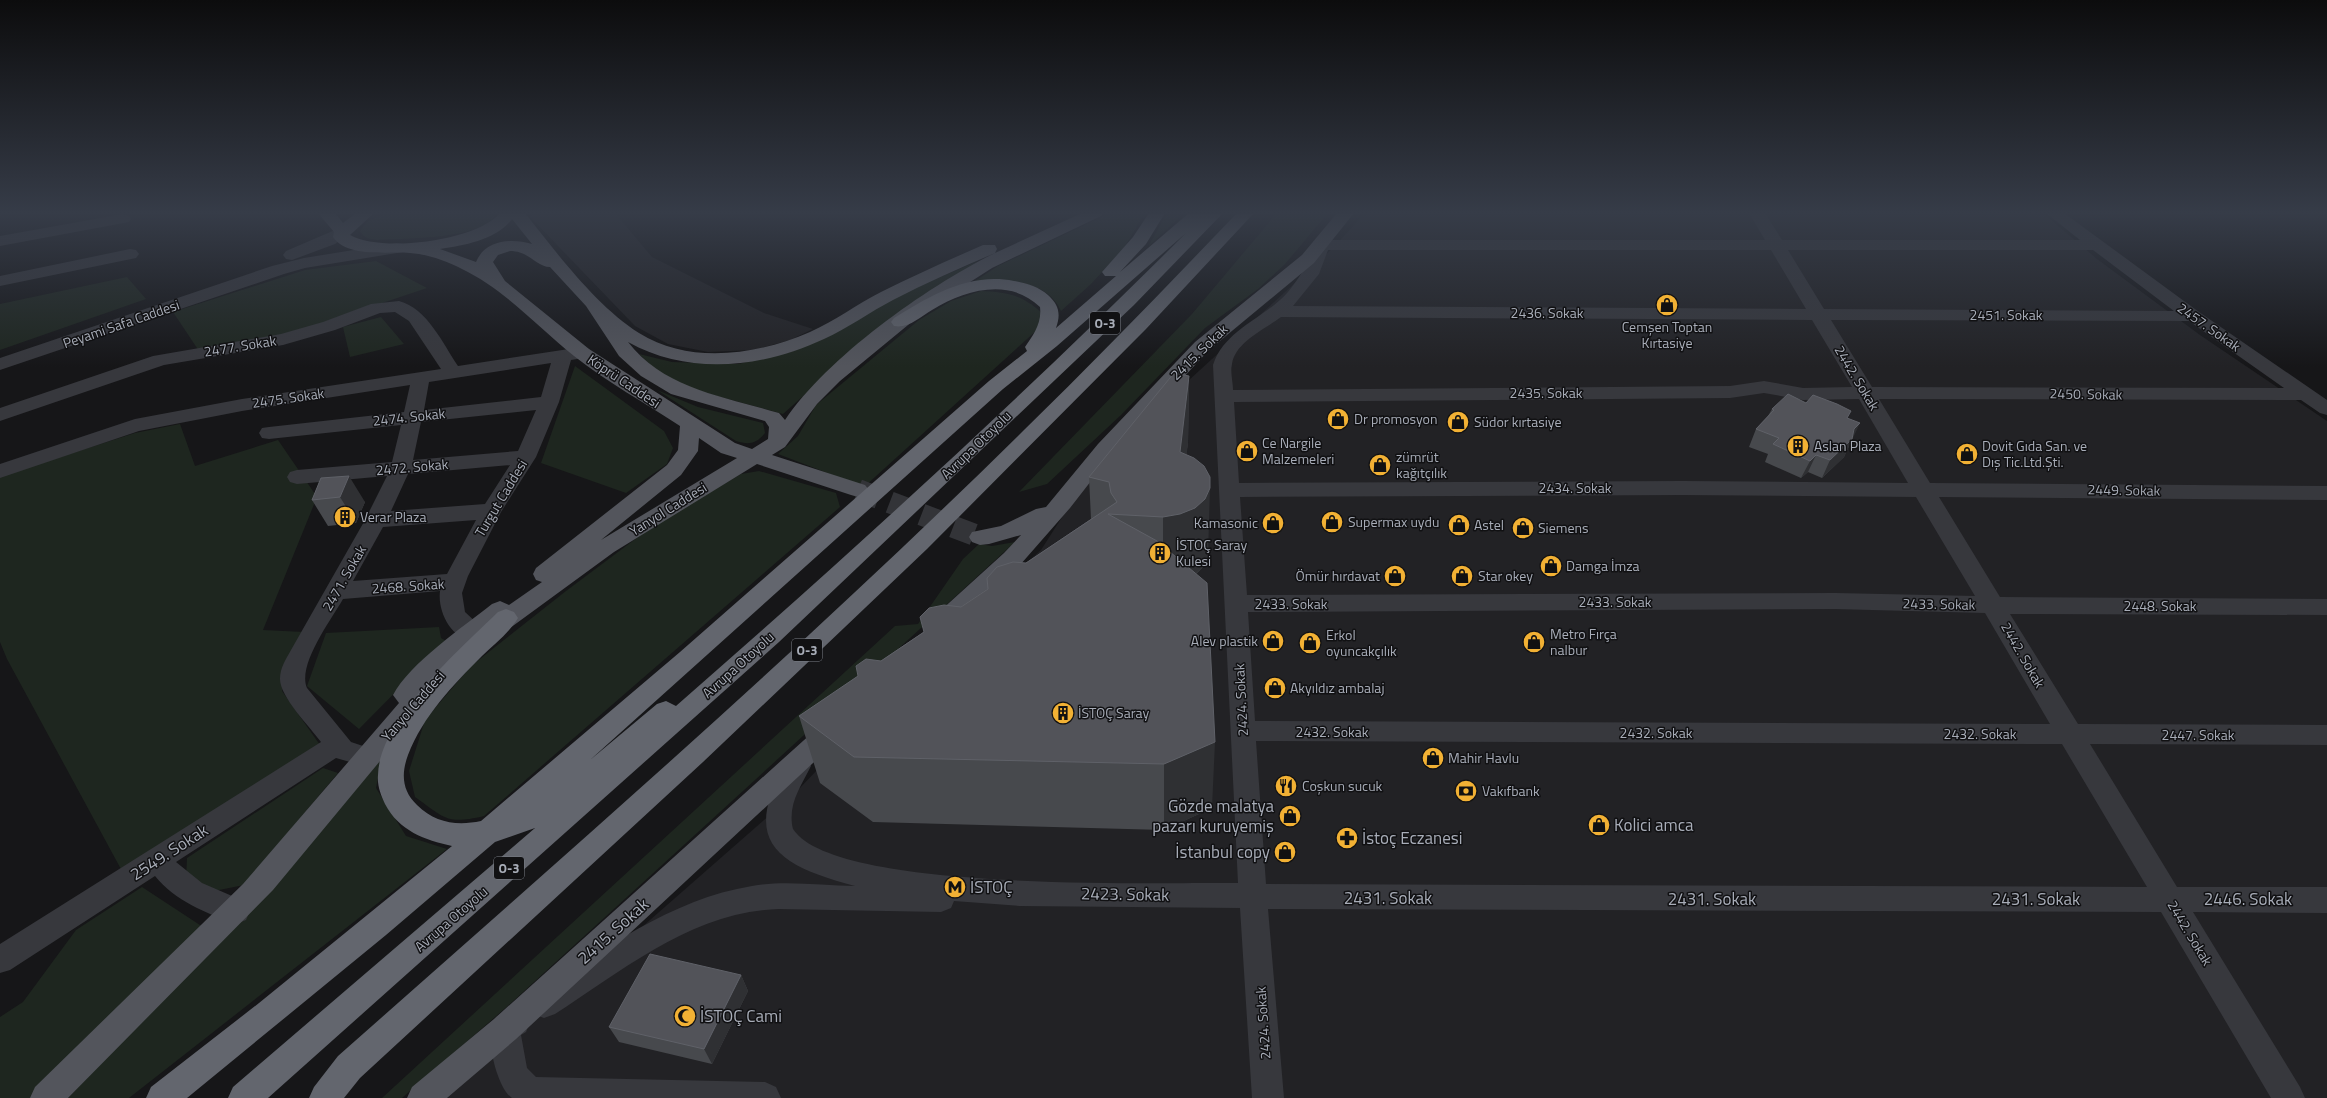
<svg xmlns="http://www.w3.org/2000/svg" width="2327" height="1098" viewBox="0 0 2327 1098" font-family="'Titillium Web',sans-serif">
  <rect width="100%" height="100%" fill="#161618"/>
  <path fill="#222225" d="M 530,213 L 615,213 L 652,257 L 764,313 L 813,329 L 790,340 L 754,350 L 708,352 L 668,344 L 635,326 L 533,220 Z
    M 1365,213 L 2043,213 L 2097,259 L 2200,335 L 2327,421 L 2327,1098 L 447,1098 L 796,792 L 958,623 L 1041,550 L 1078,492 L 1164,403 L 1332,249 Z"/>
  <path fill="#1e261f" d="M 387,213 L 496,213 C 487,240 402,238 378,240 C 369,239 365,239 360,231 L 368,221 Z
    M 1110,213 L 1145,213 L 1124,248 L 1091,284 L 1061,311 C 1046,278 1005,281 975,281 L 998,266 Z
    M 1167,213 L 1184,213 L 1148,247 Z
    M 1277,213 L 1328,213 L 1285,264 L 1258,289 L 1205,328 L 1121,415 L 1047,484 L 1019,492 L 1192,314 Z
    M 376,261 L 427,288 L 287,335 L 199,351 L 173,312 L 305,270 Z
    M 978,261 L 912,307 L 846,358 L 783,414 L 691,389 L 662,376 L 639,354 L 672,362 L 738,364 L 790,352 L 843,329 L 891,298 Z
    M 127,277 L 146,299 L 0,350 L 0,304 Z
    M 981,291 C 1008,292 1022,295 1042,313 L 1038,329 L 864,487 L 778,454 L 798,436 L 816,405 L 919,320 L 951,301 Z
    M 381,317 L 404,344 L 350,357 L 343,327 Z
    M 575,366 L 664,431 L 673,448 L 667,464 L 626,493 L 541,463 Z
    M 657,390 L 698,407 L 763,423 L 765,433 C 756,444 749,445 736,441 Z
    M 180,424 L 195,466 L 278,440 L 317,497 L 263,630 L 304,632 L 282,691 L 320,745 L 122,871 L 7,659 L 0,642 L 0,476 L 135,433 Z
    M 759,471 L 836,493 L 840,507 L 484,816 C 446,825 445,818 415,797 L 409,771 L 425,720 L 471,666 L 566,591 L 654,525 L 741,474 Z
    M 1015,542 L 510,1004 L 402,1098 L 382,1098 L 895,626 L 918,624 L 963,559 L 979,544 L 992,546 Z
    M 439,627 L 441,638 L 446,641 L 359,729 L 307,686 L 326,633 Z
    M 382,758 L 376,788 L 406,836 L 447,849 L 129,1098 L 68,1098 L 283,876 Z
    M 323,768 L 338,773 L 244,885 L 209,892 L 186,881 L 187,858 Z
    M 142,887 L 206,929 L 32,1098 L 0,1098 L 0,1017 L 23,1002 L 76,930 Z"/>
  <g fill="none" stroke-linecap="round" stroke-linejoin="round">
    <path stroke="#333438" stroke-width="22" stroke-dasharray="22 12" stroke-linecap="butt" d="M 858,490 L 980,537"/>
    <path fill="#37383d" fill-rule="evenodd" d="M 1749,213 L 1765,213 L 1782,240 L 2080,240 L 2046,213 L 2064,213 L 2199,312 L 2327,400 L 2327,415 L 2320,413 L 2301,400 L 1879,399 L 1930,483 L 2327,486 L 2327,500 L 1939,497 L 2000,597 L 2327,599 L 2327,615 L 2010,614 L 2078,724 L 2327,725 L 2327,745 L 2090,744 L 2177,887 L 2327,887 L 2327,913 L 2193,912 L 2300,1087 L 2305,1098 L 2271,1098 L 2161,912 L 1268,909 L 1284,1098 L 1252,1098 L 1240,908 L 1020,906 L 954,901 L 951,908 L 941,912 L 779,909 C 694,911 623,970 555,1014 L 544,1018 L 533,1014 L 529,1004 L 533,994 C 602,951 671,899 752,886 C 786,880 822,886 855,886 C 775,865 739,840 789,759 L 798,755 L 807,759 L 811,766 C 801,786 787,805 793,829 C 834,893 1159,882 1238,883 L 1213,365 C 1225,329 1264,319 1288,292 C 1296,282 1304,271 1309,259 C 1311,253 1311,246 1314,241 L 1320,240 L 1765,240 ZM 1328,250 L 1771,250 L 1806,309 L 1293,306 L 1319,274 ZM 1788,250 L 2093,250 L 2174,311 L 1824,309 ZM 1281,317 L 1812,320 L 1852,387 L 1803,388 L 1764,381 L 1730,386 L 1233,390 C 1233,382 1230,372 1232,364 C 1235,342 1265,329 1281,317 ZM 1831,320 L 2189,321 L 2284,388 L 1872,387 ZM 1764,393 L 1803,400 L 1859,399 L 1908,483 L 1682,481 L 1239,483 L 1234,402 L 1730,398 ZM 1682,495 L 1916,497 L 1975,596 L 1835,593 L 1247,595 L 1240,497 ZM 1835,609 L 1985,613 L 2050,724 L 1255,721 L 1248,612 ZM 1256,741 L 2062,744 L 2147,887 L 1266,884 Z
      M 123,214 L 129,216 L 131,219 L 129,222 L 0,246 L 0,236 Z
      M 342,227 L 348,228 L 350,232 L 335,244 L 292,260 L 286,259 L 283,255 L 286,251 Z
      M 397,243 L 403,244 L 405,248 L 403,252 L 305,268 L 284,274 L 0,370 L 0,358 L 272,266 L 304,258 Z
      M 130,249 L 136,250 L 139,254 L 136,258 L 0,286 L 0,276 Z
      M 399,301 C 427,308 443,344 458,366 L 582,347 L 589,349 L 591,353 L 589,357 L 571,360 L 559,402 L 536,457 L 501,512 L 468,576 L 462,593 L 465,612 L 480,626 L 484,632 L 480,638 C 455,646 437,614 440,591 L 343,599 C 331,620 297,665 307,688 L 351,742 L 366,747 L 370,754 L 366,761 L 357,764 L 336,758 L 176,862 L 202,883 L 246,902 L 250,911 L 246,920 L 236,924 C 206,913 175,901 155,876 L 10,970 L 0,973 L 0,944 L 321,742 C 310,727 280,697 280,679 C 280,668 286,659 291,650 L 365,520 L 387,476 L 297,484 L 290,482 L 287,477 L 290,472 L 297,470 L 392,462 L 401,425 L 269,439 L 262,438 L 259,433 L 262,428 L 269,427 L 404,412 L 410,385 L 242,411 L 139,431 L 0,478 L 0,464 L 135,419 L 242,399 L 441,369 L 409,321 L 395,312 L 380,313 L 335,330 L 283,345 L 164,365 L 0,421 L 0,408 L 153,356 L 281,334 L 323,322 L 371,304 ZM 551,363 L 541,397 L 424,410 L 429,382 ZM 536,410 L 518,451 L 413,460 L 421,422 ZM 510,465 L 485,504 L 391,511 L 408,474 ZM 476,520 L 447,574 L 353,581 L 383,527 Z
      M 515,1008 L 526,1012 L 530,1022 L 526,1032 L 521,1035 L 527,1068 L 536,1077 L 765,1082 L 776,1087 L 781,1098 L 512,1098 C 497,1088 484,1035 494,1020 C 498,1013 508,1010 515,1008 Z"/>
    <path fill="#53555c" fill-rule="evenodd" d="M 318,213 L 335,213 L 343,223 L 356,213 L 374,213 L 350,235 C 381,253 477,241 500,213 L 525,213 C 556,252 596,306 639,333 C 690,365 757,355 810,332 C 835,321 857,304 881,292 C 915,275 949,260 983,245 L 995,245 L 997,249 L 995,253 L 1082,213 L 1103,213 L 1101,216 L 992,268 L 925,311 L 840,381 L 817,404 L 785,447 L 772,455 L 865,485 L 869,490 L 865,495 L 858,497 L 851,495 L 757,464 L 614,552 L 499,636 L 491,639 L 484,637 L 432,682 L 437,689 L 434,696 L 273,890 L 68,1098 L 30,1098 L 35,1087 L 243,884 L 399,703 L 393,695 C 410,663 463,627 492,604 L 500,601 L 509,605 L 542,582 L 536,580 L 533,574 L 536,568 L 667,465 L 678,450 L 680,426 C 645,403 607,382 574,356 C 538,327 504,289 462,269 C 447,261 427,254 410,253 C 388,251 347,258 333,237 L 334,232 ZM 512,219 L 532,244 C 511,238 485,240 476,262 L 440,249 C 465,245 496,240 512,219 ZM 510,251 C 530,251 536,267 550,267 L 586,306 L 619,356 L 641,376 L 671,394 L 765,421 L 769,427 L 768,439 L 752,449 L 735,443 L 589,349 L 505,281 L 493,262 L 498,255 ZM 995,253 C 926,287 828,357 785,420 L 779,413 C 726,397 664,389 628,342 C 689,376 762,368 824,339 C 848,328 870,312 893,300 C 926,283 960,268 995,253 ZM 699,438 L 721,453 L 737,458 L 601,540 L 681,475 L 698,451 Z
      M 1337,213 L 1354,213 L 1314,263 L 1209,350 L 1112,454 L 1070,508 L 1020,565 L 944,634 L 936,637 L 928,634 L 924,628 L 928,622 L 1004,553 L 1021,535 L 989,544 L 980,545 L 972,542 L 969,537 L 972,532 L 1001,526 L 1036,509 L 1046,507 L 1098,444 L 1195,342 L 1302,255 Z
      M 832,720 L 841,723 L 845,730 L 841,737 L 516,1039 L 447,1098 L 407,1098 L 412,1087 L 494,1019 L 823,723 Z"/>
    <path fill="#63666e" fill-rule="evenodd" d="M 1149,213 L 1165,213 L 1146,244 L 1120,272 L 1189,213 L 1223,213 L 1134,305 L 779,642 L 268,1098 L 228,1098 L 233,1087 L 535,828 L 495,842 L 386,935 L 187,1098 L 146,1098 L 151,1087 L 259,1003 L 452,846 C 425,840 399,831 385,804 C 381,795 377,786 378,775 C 379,720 461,648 498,612 L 506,609 L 514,612 L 518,618 C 509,633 494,644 482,656 C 453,685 423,716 408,755 C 401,774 402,791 417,805 C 435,823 457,826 481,821 L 680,652 L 989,381 L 1027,351 L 1025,347 C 1033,335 1042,324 1040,307 C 1009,277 965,290 932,310 C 920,317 908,329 894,326 L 891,322 L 894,318 C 930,296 969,272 1014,281 C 1026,283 1039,287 1048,295 C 1059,305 1061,314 1056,328 L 1116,276 L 1105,276 L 1102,272 L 1133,237 ZM 1186,233 C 1022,397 850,554 676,706 L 666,701 L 657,704 L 590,760 L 1003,389 L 1057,346 Z
      M 1237,213 L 1254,213 L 1146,329 L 927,549 L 703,762 L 360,1078 L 344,1098 L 309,1098 L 314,1087 L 338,1056 C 570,851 804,647 1024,430 C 1097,359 1167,286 1237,213 Z"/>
  </g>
  <path fill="#47494d" d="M 1189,376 L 1188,443 L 1186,455 L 1208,556 L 1203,567 L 1196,574 L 1212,808 L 1164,830 L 873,822 L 820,783 L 799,716 L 1091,519 L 1089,477 Z
    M 1806,403 L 1847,418 L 1853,437 L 1852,439 L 1844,457 L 1822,478 L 1808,472 L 1801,478 L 1765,462 L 1768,454 L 1749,447 L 1756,429 L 1768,416 L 1772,409 Z
    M 321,478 L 365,502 L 356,523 L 328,526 L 312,500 Z
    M 741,975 L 748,991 L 712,1064 L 619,1042 L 609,1027 Z"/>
  <path fill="#2f3033" d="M 1189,376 L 1188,443 L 1180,514 L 1210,488 L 1208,556 L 1203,567 L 1193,576 L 1163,585 L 1163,517 Z
    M 1860,423 L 1844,457 L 1822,478 L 1830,460 L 1854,429 Z
    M 1816,455 L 1808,472 L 1801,478 L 1810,461 Z
    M 349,476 L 365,502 L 356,523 L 340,497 Z
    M 1215,742 L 1212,808 L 1164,830 L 1164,764 Z
    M 741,975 L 748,991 L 712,1064 L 704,1049 Z"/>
  <path fill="#525359" stroke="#5f6168" d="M 1174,373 L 1189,376 L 1180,452 L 1194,458 L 1204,466 L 1210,477 L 1210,488 L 1205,499 L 1195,508 L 1180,514 L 1163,517 L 1108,514 L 1157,541 L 1207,583 L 1215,742 L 1164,764 L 854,757 L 799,716 L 858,676 L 856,666 L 866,659 L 881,661 L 924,632 L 920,617 L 929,608 L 944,605 L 961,607 L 988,589 L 987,578 L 997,567 L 1013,562 L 1026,563 L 1117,502 L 1111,493 L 1109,482 L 1089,477 Z
    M 1788,394 L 1806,403 L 1813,395 L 1837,404 L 1851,411 L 1847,418 L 1860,423 L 1854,429 L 1852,439 L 1830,460 L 1816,455 L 1810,461 L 1773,444 L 1779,438 L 1756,429 L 1774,410 L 1772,409 Z
    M 349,476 L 340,497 L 312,500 L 321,478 Z
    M 650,954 L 741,975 L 704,1049 L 609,1027 Z"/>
  <linearGradient id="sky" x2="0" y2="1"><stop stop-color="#0c0c0d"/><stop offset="0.58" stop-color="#363c48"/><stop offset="1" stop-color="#363c48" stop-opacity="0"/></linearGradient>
  <rect width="2327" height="367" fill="url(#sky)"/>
  <defs>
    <g id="shop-disc" transform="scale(1.15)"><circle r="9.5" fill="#f2b134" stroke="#111113"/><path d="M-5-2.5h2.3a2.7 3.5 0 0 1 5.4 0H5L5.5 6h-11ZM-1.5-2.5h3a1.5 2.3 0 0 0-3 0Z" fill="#111"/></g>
    <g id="building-disc" transform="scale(1.15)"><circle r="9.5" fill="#f2b134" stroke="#111113"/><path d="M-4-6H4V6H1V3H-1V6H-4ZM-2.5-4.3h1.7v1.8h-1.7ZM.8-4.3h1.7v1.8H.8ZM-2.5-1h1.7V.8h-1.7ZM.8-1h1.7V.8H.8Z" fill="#111"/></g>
    <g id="restaurant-disc" transform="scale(1.15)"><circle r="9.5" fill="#f2b134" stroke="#111113"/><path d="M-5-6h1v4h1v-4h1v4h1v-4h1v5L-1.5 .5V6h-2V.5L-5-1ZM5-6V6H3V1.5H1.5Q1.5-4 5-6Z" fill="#111"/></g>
    <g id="bank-disc" transform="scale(1.15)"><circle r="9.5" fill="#f2b134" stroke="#111113"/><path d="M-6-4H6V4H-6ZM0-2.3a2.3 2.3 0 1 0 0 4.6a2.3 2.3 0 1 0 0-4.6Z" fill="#111"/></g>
    <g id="pharmacy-disc" transform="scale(1.15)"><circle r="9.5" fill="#f2b134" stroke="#111113"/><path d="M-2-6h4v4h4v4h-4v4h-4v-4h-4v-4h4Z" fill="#111"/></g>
    <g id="metro-disc" transform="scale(1.15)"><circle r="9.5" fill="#f2b134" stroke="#111113"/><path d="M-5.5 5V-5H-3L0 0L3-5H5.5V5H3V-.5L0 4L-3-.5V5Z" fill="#111"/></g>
    <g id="mosque-disc" transform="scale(1.15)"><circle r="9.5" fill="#f2b134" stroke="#111113"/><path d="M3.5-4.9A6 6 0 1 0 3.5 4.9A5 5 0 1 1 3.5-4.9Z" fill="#111"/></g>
  </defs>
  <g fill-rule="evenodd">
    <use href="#shop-disc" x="1667" y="305"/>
    <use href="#shop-disc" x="1338" y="419"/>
    <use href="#shop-disc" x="1458" y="422"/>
    <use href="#building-disc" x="1798" y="446"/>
    <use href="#shop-disc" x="1247" y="451"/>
    <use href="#shop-disc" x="1967" y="454"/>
    <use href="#shop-disc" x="1380" y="465"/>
    <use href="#building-disc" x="345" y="517"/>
    <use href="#shop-disc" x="1332" y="522"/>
    <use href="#shop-disc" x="1273" y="523"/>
    <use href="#shop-disc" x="1459" y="525"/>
    <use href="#shop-disc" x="1523" y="528"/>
    <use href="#building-disc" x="1160" y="553"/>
    <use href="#shop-disc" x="1551" y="566"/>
    <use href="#shop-disc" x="1395" y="576"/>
    <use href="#shop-disc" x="1462" y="576"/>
    <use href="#shop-disc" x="1273" y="641"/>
    <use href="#shop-disc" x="1534" y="642"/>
    <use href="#shop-disc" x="1310" y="643"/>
    <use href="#shop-disc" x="1275" y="688"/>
    <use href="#building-disc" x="1063" y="713"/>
    <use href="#shop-disc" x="1433" y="758"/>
    <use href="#restaurant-disc" x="1286" y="786"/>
    <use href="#bank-disc" x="1466" y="791"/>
    <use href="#shop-disc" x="1290" y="816"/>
    <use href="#shop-disc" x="1599" y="825"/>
    <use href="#pharmacy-disc" x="1347" y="838"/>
    <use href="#shop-disc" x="1285" y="852"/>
    <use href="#metro-disc" x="955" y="887"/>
    <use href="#mosque-disc" x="685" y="1016"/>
  </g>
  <g text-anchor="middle" stroke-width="3" stroke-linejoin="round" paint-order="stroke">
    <g fill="#111113" stroke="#7b7e86" stroke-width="1">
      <rect x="1090" y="312" width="30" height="22" rx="3"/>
      <rect x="792" y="639" width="30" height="22" rx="3"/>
      <rect x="494" y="857" width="30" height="22" rx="3"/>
    </g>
    <g font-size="13" font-weight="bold" fill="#a8adb8">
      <text x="1105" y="328">O-3</text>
      <text x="807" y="655">O-3</text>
      <text x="509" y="873">O-3</text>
    </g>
    <g font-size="14" fill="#a8adb8" stroke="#111113">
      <text x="1547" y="318">2436. Sokak</text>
      <text x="2006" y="320">2451. Sokak</text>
      <text transform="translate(121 324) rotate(-19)" y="5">Peyami Safa Caddesi</text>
      <text transform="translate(2209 327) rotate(35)" y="5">2457. Sokak</text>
      <text transform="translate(240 346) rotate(-9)" y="5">2477. Sokak</text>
      <text transform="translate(1199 352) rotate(-44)" y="5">2415. Sokak</text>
      <text transform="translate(1857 378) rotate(59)" y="5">2442. Sokak</text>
      <text transform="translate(624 381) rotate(34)" y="5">Köprü Caddesi</text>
      <text x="1546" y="398">2435. Sokak</text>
      <text transform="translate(2086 394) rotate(1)" y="5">2450. Sokak</text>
      <text transform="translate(288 398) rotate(-8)" y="5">2475. Sokak</text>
      <text transform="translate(409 417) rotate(-6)" y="5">2474. Sokak</text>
      <text transform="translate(976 445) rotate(-44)" y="5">Avrupa Otoyolu</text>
      <text transform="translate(412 467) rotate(-5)" y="5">2472. Sokak</text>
      <text x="1575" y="493">2434. Sokak</text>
      <text transform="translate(2124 490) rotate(1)" y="5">2449. Sokak</text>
      <text transform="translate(501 498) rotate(-59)" y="5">Turgut Caddesi</text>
      <text transform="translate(668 509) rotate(-32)" y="5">Yanyol Caddesi</text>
      <text transform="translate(344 578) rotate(-60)" y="5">2471. Sokak</text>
      <text transform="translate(408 586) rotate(-4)" y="5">2468. Sokak</text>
      <text x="1615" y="607">2433. Sokak</text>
      <text x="1291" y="609">2433. Sokak</text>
      <text transform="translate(1939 604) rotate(1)" y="5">2433. Sokak</text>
      <text x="2160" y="611">2448. Sokak</text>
      <text transform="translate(2023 655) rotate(60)" y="5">2442. Sokak</text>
      <text transform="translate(738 665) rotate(-42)" y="5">Avrupa Otoyolu</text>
      <text transform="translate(1241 700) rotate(-93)" y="5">2424. Sokak</text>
      <text transform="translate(413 706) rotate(-49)" y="5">Yanyol Caddesi</text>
      <text x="1332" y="737">2432. Sokak</text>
      <text x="1656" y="738">2432. Sokak</text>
      <text x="1980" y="739">2432. Sokak</text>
      <text x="2198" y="740">2447. Sokak</text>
      <text transform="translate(451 919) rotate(-41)" y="5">Avrupa Otoyolu</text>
      <text transform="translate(2190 933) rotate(59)" y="5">2442. Sokak</text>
      <text transform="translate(1263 1023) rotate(-94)" y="5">2424. Sokak</text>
    </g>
    <g font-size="14" fill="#a8adb8" stroke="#111113" text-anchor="start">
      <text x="1667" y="332" text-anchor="middle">Cemşen Toptan<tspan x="1667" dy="16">Kırtasiye</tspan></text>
      <text x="1354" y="424">Dr promosyon</text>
      <text x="1474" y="427">Südor kırtasiye</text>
      <text x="1262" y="448">Ce Nargile<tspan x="1262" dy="16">Malzemeleri</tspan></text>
      <text x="1814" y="451">Aslan Plaza</text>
      <text x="1982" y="451">Dovit Gıda San. ve<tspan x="1982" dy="16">Dış Tic.Ltd.Şti.</tspan></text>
      <text x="1396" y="462">zümrüt<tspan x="1396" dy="16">kağıtçılık</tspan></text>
      <text x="360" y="522">Verar Plaza</text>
      <text x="1348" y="527">Supermax uydu</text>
      <text x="1258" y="528" text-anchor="end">Kamasonic</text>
      <text x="1474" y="530">Astel</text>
      <text x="1538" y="533">Siemens</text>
      <text x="1176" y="550">İSTOÇ Saray<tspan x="1176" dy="16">Kulesi</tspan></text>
      <text x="1566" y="571">Damga İmza</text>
      <text x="1380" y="581" text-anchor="end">Ömür hırdavat</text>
      <text x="1478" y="581">Star okey</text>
      <text x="1550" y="639">Metro Fırça<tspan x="1550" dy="16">nalbur</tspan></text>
      <text x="1326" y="640">Erkol<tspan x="1326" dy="16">oyuncakçılık</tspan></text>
      <text x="1258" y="646" text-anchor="end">Alev plastik</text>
      <text x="1290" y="693">Akyıldız ambalaj</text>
      <text x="1078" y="718">İSTOÇ Saray</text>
      <text x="1448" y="763">Mahir Havlu</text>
      <text x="1302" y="791">Coşkun sucuk</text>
      <text x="1482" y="796">Vakıfbank</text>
    </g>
    <g font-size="17" fill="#a8adb8" stroke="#111113" text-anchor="start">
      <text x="1274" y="812" text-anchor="end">Gözde malatya<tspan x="1274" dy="20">pazarı kuruyemiş</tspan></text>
      <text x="1614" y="831">Kolici amca</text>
      <text x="1362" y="844">İstoç Eczanesi</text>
      <text x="1270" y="858" text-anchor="end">İstanbul copy</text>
      <text x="970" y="893">İSTOÇ</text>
      <text x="700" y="1022">İSTOÇ Cami</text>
    </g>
    <g font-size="17" fill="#a8adb8" stroke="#111113">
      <text transform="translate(169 852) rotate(-33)" y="6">2549. Sokak</text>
      <text transform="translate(1125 894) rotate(1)" y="6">2423. Sokak</text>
      <text x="1388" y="904">2431. Sokak</text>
      <text x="1712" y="905">2431. Sokak</text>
      <text x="2036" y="905">2431. Sokak</text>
      <text x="2248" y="905">2446. Sokak</text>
      <text transform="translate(613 931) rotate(-42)" y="6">2415. Sokak</text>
    </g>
  </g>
</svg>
